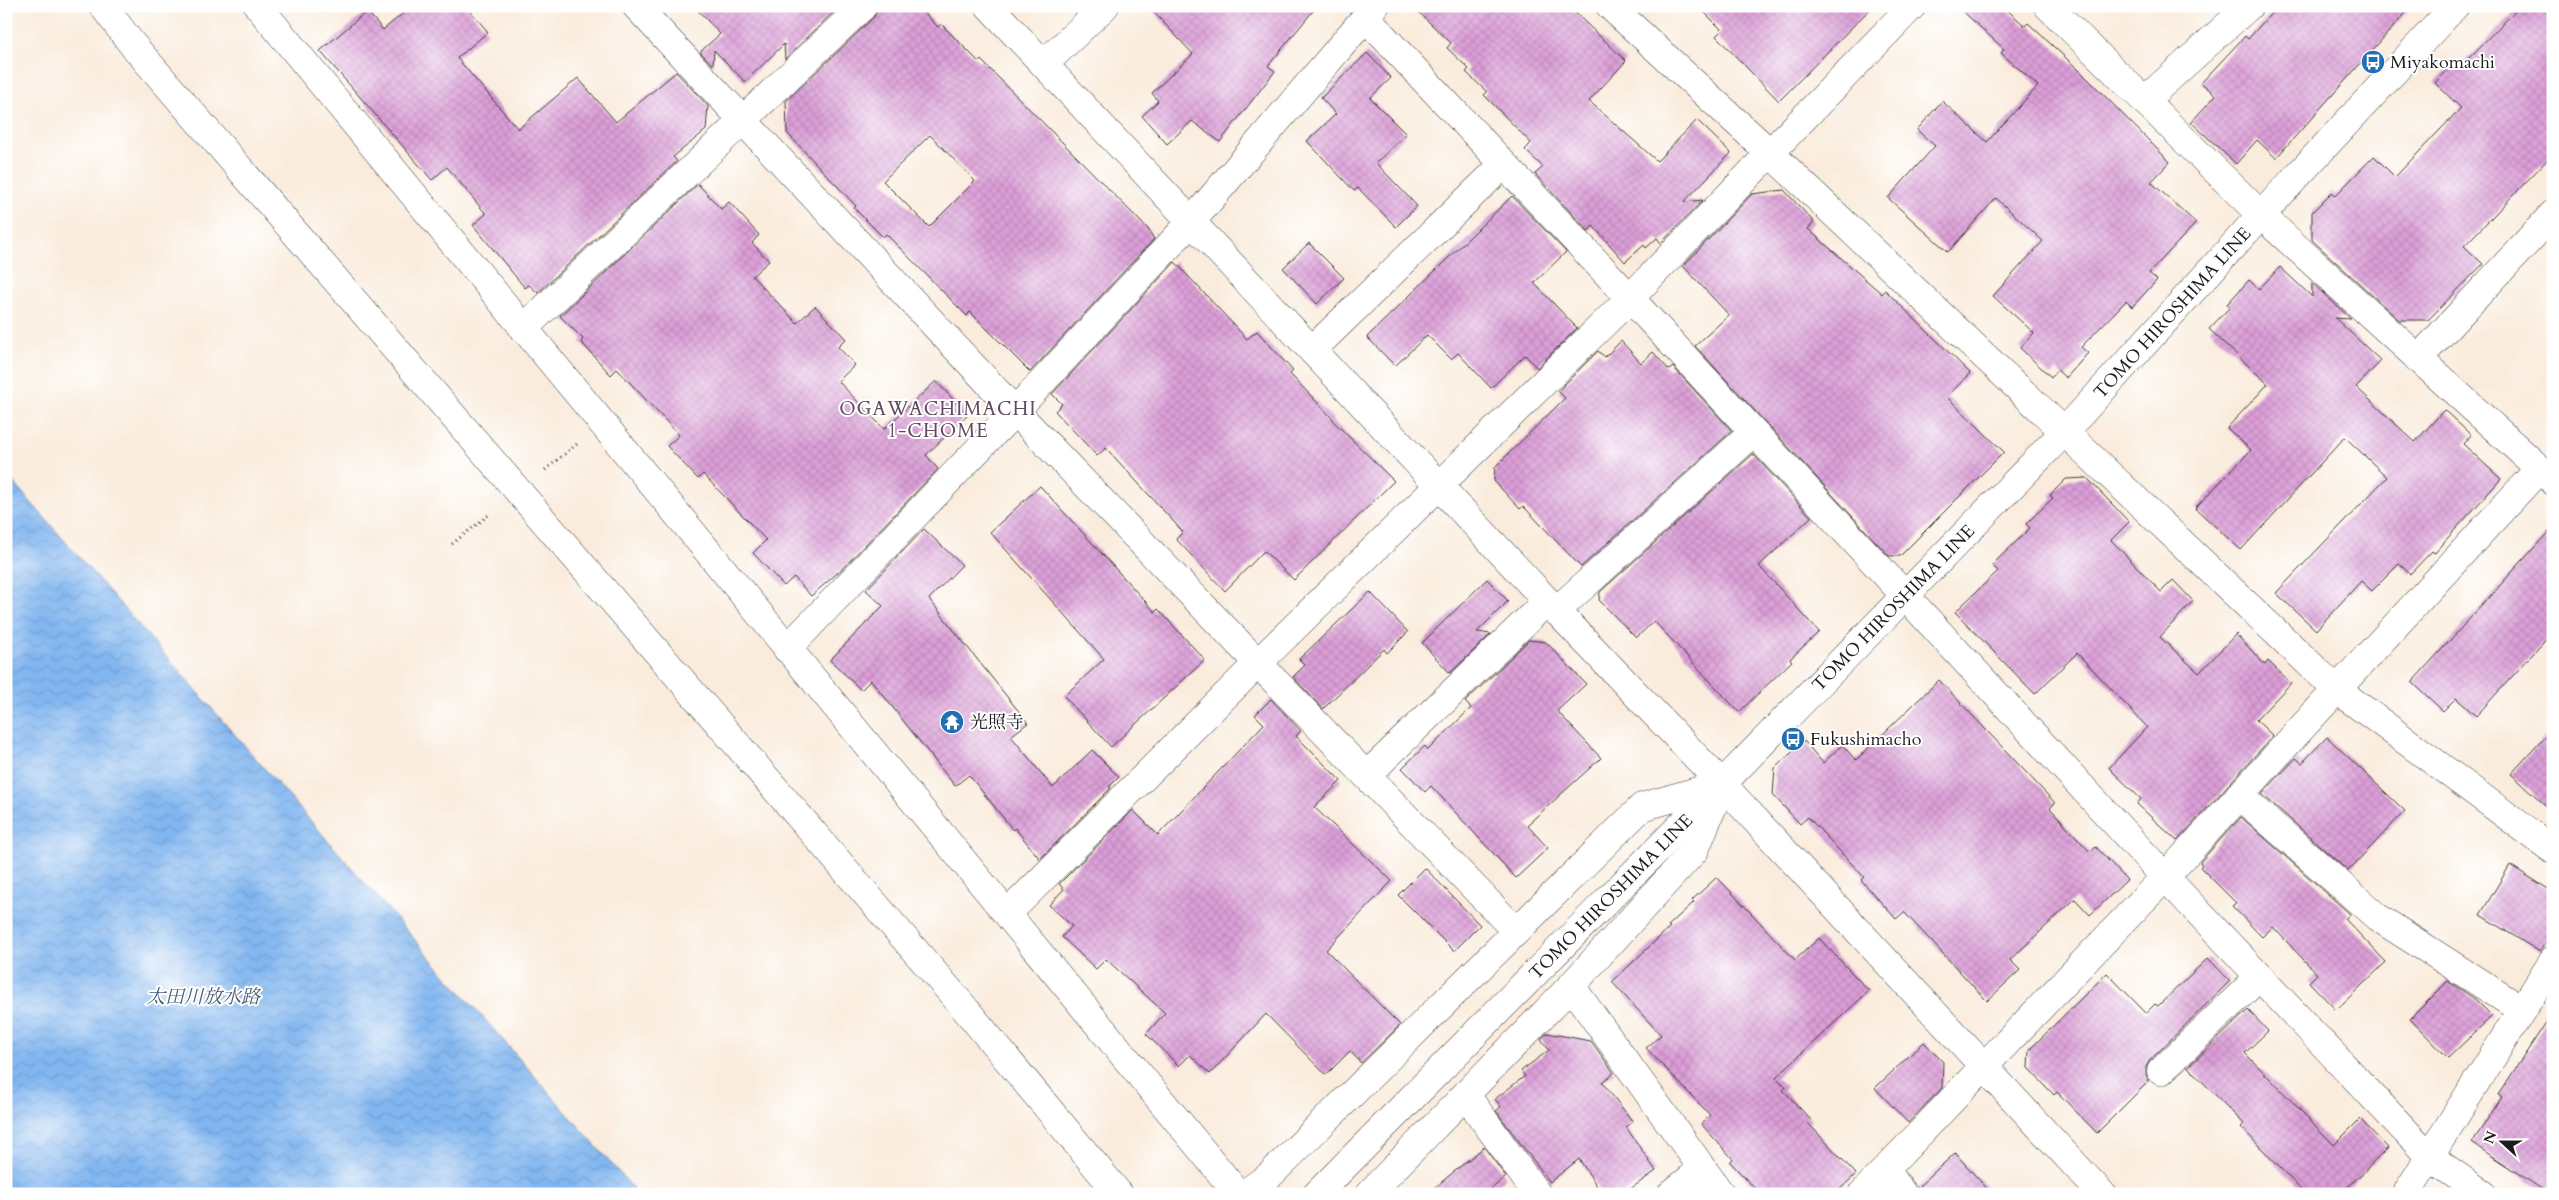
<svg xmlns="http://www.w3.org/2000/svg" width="2559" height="1200" viewBox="0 0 2559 1200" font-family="Cardo,'Noto Serif JP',serif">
  <defs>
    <pattern id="water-waves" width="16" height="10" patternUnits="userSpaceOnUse" patternTransform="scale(1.25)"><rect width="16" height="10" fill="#81b6f0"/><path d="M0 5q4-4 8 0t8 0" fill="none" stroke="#6f9ccd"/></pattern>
    <pattern id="building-cross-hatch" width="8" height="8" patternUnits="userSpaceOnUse" patternTransform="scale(1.25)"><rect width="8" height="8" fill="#dc9fd8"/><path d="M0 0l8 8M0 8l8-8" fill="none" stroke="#bc88b9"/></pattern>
  </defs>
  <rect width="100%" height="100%" fill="#fff"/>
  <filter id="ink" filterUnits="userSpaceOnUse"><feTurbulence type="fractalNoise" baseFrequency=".02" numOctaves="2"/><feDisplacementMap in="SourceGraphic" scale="10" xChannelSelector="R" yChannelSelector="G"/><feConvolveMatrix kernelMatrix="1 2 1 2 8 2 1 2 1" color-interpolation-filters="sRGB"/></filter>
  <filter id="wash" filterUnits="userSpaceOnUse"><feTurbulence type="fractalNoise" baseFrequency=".0096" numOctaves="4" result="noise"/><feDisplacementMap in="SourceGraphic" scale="20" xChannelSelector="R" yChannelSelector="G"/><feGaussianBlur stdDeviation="1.12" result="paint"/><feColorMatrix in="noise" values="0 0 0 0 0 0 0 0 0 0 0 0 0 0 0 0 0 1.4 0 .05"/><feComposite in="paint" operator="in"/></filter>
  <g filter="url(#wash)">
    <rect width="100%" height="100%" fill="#faecdd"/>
    <path fill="url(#water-waves)" stroke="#4e6986" d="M 6,474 L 638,1194 L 6,1194 Z"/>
    <g id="blocks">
      <path fill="url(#building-cross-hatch)" fill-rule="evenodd" d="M 412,6 L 466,6 L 488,32 L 457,58 L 518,129 L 578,78 L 616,122 L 676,72 L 708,106 L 706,130 L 673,157 L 677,161 L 538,293 L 529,285 L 525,288 L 473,225 L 486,214 L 447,167 L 432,180 L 320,51 L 367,11 L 383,30 Z
        M 694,6 L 840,6 L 785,59 L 784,44 L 745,82 L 714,50 L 713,65 L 700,52 L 720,34 Z
        M 878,6 L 918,6 L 938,27 L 941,24 L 979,62 L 981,60 L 1148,229 L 1154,239 L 1030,372 L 970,312 L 967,316 L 886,234 L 883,237 L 854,208 L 856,206 L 787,133 L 786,101 L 874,17 ZM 930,135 L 975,181 L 929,227 L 883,181 Z
        M 1148,6 L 1317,6 L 1268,66 L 1275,71 L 1220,142 L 1192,121 L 1167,144 L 1142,116 L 1158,101 L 1152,93 L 1193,54 Z
        M 1412,6 L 1568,6 L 1626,61 L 1589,101 L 1657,161 L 1697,120 L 1731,153 L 1684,202 L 1703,200 L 1661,243 L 1657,238 L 1646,248 L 1644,245 L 1625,262 L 1593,226 L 1588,231 L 1535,174 L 1543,167 L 1525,150 L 1531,143 L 1484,95 L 1487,92 L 1466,72 L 1469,69 L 1447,48 L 1451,43 Z
        M 1698,6 L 1873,6 L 1779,101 L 1716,36 L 1722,30 Z
        M 1957,6 L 2003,6 L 2025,26 L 2028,23 L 2079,70 L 2170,162 L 2151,182 L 2196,223 L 2149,273 L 2157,280 L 2132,307 L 2126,301 L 2081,347 L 2088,353 L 2066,378 L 2057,370 L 2051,377 L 2020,348 L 2034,333 L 1993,296 L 2043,241 L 1996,198 L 1948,252 L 1888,198 L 1935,146 L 1917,130 L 1942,101 L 1987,142 L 2038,86 L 2001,53 L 2004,49 Z
        M 2278,6 L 2412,6 L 2276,158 L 2257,140 L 2236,164 L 2191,122 L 2216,95 L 2201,83 L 2245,36 L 2248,39 Z
        M 2520,6 L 2553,6 L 2553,154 L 2464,246 L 2483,264 L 2428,320 L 2399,320 L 2312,240 L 2312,212 L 2332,192 L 2335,196 L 2374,156 L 2395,177 L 2461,108 L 2435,83 L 2457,60 L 2462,65 Z
        M 1367,53 L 1391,78 L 1370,98 L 1406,134 L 1376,163 L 1417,206 L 1396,227 L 1358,188 L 1354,191 L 1307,141 L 1336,114 L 1321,98 Z
        M 698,184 L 721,209 L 729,202 L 759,235 L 752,243 L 769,261 L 752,276 L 797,323 L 815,306 L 846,339 L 838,347 L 855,365 L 838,381 L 884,429 L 936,381 L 968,415 L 926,455 L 938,469 L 843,568 L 811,596 L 794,577 L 784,586 L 753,553 L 766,540 L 703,474 L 698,479 L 667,446 L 679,435 L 617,369 L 611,375 L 581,342 L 583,339 L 560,316 Z
        M 1784,190 L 1814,222 L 1808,229 L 1882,294 L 1885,290 L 1970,373 L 1947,397 L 2004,452 L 1900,556 L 1889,556 L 1695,346 L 1729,315 L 1683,266 L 1752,194 Z
        M 1512,196 L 1566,252 L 1534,283 L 1577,328 L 1537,368 L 1525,355 L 1491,388 L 1458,353 L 1451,359 L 1427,335 L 1395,366 L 1367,337 Z
        M 1309,243 L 1344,278 L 1317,304 L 1283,268 Z
        M 1175,262 L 1247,339 L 1257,331 L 1293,371 L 1290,374 L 1334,420 L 1333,421 L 1394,481 L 1294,580 L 1264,551 L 1225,591 L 1176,539 L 1183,532 L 1106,448 L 1097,456 L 1055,411 L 1062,404 L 1052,394 Z
        M 2280,267 L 2312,297 L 2312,283 L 2351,319 L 2335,318 L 2381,361 L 2356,387 L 2415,442 L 2444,410 L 2471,435 L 2463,444 L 2501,479 L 2434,553 L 2432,551 L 2410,574 L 2399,564 L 2372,591 L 2361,581 L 2316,630 L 2276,593 L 2387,477 L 2345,437 L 2241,550 L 2195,508 L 2251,450 L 2227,428 L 2268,384 L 2209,329 L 2230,307 L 2227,304 L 2249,280 L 2259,289 Z
        M 1621,341 L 1641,363 L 1653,352 L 1669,370 L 1673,367 L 1732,431 L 1581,567 L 1523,506 L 1520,509 L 1494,481 L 1495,467 L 1565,398 L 1558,391 L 1598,351 L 1605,357 Z
        M 1753,454 L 1811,517 L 1759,566 L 1819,632 L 1790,659 L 1792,661 L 1739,712 L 1654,621 L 1636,638 L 1599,600 L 1600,592 Z
        M 2087,478 L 2129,522 L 2111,540 L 2161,592 L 2173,580 L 2193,601 L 2160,637 L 2199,673 L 2236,634 L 2265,665 L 2268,661 L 2291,683 L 2256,720 L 2273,736 L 2177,841 L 2137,804 L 2141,799 L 2109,768 L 2147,727 L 2077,653 L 2035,694 L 1955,612 L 1998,571 L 1992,565 L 2030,528 L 2026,524 L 2053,498 L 2050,495 L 2066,479 Z
        M 1040,486 L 1155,612 L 1158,609 L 1205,660 L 1111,747 L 1064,696 L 1104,659 L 990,532 Z
        M 2553,527 L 2553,632 L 2476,716 L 2456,698 L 2443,711 L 2412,682 Z
        M 924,529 L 962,565 L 929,599 L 1028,723 L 1011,736 L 1053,788 L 1092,750 L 1119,777 L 1109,787 L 1111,788 L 1040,859 L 1015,828 L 1013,830 L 969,775 L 955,786 L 871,680 L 861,690 L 830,660 L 883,606 L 866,590 Z
        M 1487,579 L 1508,601 L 1477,632 L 1491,634 L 1450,673 L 1422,643 Z
        M 1370,592 L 1408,632 L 1387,653 L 1384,649 L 1323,709 L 1293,677 L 1305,665 L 1299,659 Z
        M 1529,640 L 1546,642 L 1586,684 L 1557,711 L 1601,758 L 1527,825 L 1548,848 L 1516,878 L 1431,786 L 1425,792 L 1402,768 L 1425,746 L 1428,750 L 1471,708 L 1465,702 Z
        M 1939,680 L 2055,803 L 2050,808 L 2090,852 L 2096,847 L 2127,880 L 2090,915 L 2075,899 L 2010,960 L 2020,970 L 1987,1001 L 1904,912 L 1896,919 L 1861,880 L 1864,877 L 1808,817 L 1800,824 L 1773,795 L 1775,768 L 1804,741 L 1823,763 L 1842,745 L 1856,760 Z
        M 1271,699 L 1301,731 L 1296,736 L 1341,781 L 1314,807 L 1392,881 L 1326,950 L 1400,1025 L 1361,1063 L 1350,1051 L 1326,1075 L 1266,1014 L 1210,1074 L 1190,1055 L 1179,1066 L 1146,1034 L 1165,1013 L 1106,959 L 1096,969 L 1062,937 L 1072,926 L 1049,905 L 1064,889 L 1059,884 L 1133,810 L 1158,835 L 1264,724 L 1255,715 Z
        M 2553,728 L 2553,812 L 2511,774 Z
        M 2327,737 L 2405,811 L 2348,871 L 2262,794 L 2296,758 L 2302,763 Z
        M 2241,817 L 2350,914 L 2345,919 L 2386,962 L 2336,1010 L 2309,982 L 2317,974 L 2273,927 L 2262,937 L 2232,906 L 2236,903 L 2200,867 L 2202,865 L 2200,862 Z
        M 2510,865 L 2553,892 L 2553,934 L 2540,952 L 2480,915 Z
        M 1425,868 L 1480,925 L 1454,951 L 1398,895 Z
        M 1717,877 L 1795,960 L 1819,938 L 1869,991 L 1776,1077 L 1786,1087 L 1783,1090 L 1811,1120 L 1808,1123 L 1856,1174 L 1835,1194 L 1760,1194 L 1730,1162 L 1733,1159 L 1701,1124 L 1710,1115 L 1646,1048 L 1661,1035 L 1612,982 L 1670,927 L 1668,926 L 1694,902 L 1692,900 Z
        M 2208,958 L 2230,981 L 2150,1060 L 2146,1067 L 2146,1075 L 2149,1081 L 2097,1133 L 2057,1092 L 2054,1095 L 2028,1068 L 2029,1050 L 2107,973 L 2146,1013 L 2155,1004 L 2158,1006 Z
        M 2448,981 L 2475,999 L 2492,1016 L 2448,1058 L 2410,1019 Z
        M 2248,1010 L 2268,1031 L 2245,1053 L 2334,1145 L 2360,1119 L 2388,1148 L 2341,1194 L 2305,1194 L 2241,1127 L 2244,1124 L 2188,1067 Z
        M 2553,1012 L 2553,1194 L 2549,1194 L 2472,1143 L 2502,1097 L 2498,1095 Z
        M 1547,1033 L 1591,1041 L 1614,1073 L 1602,1082 L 1633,1122 L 1626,1127 L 1656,1171 L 1623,1194 L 1602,1194 L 1579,1159 L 1550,1182 L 1496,1111 L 1501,1107 L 1495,1099 L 1525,1076 L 1521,1071 L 1549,1050 L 1541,1039 Z
        M 1924,1042 L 1943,1062 L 1942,1088 L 1908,1123 L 1875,1088 Z
        M 1484,1147 L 1506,1177 L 1485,1194 L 1427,1194 Z
        M 1955,1153 L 1992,1194 L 1918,1194 L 1917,1188 Z"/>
    </g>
  </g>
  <g filter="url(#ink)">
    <use href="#blocks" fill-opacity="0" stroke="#3d3b39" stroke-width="1"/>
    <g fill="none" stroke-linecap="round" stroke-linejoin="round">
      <g stroke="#3d3b39" stroke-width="29">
        <path id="minor" d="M 258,6 L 1238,1194
          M 636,6 L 1015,411 L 1515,930
          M 1610,6 L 1769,152 L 2336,689 L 2553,850
          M 2048,6 L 2261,215 L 2553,481
          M 1366,18 L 1630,298 L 2165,877 L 2430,1157 L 2483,1194
          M 1044,64 L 1105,6
          M 2144,101 L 2249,6
          M 523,329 L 863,6
          M 1312,350 L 1503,165
          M 2418,359 L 2553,214
          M 1556,611 L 1754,432
          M 787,649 L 1015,411 L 1192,221 L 1375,6
          M 1367,775 L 1547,601
          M 2239,795 L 2377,917 L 2522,1010
          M 1008,913 L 1258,663 L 1630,298 L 1912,6
          M 1571,986 L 1721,1194
          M 2161,1071 L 2259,977
          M 1466,1095 L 1537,1194
          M 1886,1170 L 1903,1194
          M 1244,1194 L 1268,1177 L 1642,807 L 1722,784 L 1695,850 L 1571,986 L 1369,1194
          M 1671,1194 L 1703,1168
          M 1862,1194 L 2165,877 L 2539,469
          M 2406,1194 L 2553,961"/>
      </g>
      <g stroke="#3d3b39" stroke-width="29">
        <path id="tertiary" d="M 103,6 L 132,44 L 962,1005 L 1119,1194
          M 989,6 L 1547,601 L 1722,784 L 2102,1194"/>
      </g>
      <g stroke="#3d3b39" stroke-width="29">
        <g id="secondary">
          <path id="s1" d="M 1317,1194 L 1722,784 L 2065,431 L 2261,215 L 2455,6"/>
        </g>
      </g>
      <path stroke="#3d3b39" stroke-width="3" stroke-dasharray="1 4" stroke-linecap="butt" d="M 545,470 L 577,444
        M 452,544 L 491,513"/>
      <use href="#minor" stroke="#fff" stroke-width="28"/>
      <use href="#tertiary" stroke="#fff" stroke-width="28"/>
      <use href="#secondary" stroke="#fff" stroke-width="28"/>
    </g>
  </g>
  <defs>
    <g id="bus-disc" transform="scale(1.25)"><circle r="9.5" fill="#1f6fb2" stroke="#fff"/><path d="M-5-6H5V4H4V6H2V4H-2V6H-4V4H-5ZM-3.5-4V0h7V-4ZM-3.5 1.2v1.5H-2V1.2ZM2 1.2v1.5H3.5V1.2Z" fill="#fff"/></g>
    <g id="temple-disc" transform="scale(1.25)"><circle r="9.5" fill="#1f6fb2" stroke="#fff"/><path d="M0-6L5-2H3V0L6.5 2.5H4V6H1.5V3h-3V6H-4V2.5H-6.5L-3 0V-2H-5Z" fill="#fff"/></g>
  </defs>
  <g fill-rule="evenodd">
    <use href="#bus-disc" x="2373" y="62"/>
    <use href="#temple-disc" x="952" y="722"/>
    <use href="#bus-disc" x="1793" y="739"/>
  </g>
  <g text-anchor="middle" stroke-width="4" stroke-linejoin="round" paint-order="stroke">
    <g font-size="18" fill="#1c1c1c" stroke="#fff" text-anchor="start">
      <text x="2390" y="68">Miyakomachi</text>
      <text x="970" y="728">光照寺</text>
      <text x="1810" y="745">Fukushimacho</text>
    </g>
    <g font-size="18" fill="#1c1c1c" stroke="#fff">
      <text dy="6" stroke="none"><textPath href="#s1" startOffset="1228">TOMO HIROSHIMA LINE</textPath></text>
      <text dy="6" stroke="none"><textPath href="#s1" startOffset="822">TOMO HIROSHIMA LINE</textPath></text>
      <text dy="6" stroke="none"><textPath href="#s1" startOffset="418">TOMO HIROSHIMA LINE</textPath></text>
    </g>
    <g font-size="19" letter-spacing="1" fill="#5f4a5e" stroke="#fff">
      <text x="938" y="415">OGAWACHIMACHI<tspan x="938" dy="22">1-CHOME</tspan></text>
    </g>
    <g font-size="19" font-style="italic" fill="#445a71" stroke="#fff">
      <text x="203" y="1003">太田川放水路</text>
    </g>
  </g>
  <rect width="2559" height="1200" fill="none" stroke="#fff" stroke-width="25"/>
  <g transform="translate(2502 1142) rotate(291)" stroke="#ffffff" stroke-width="4" paint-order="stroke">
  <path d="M0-4L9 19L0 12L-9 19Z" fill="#1c1c1c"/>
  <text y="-8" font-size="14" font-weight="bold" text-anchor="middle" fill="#1c1c1c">N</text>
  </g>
</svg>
